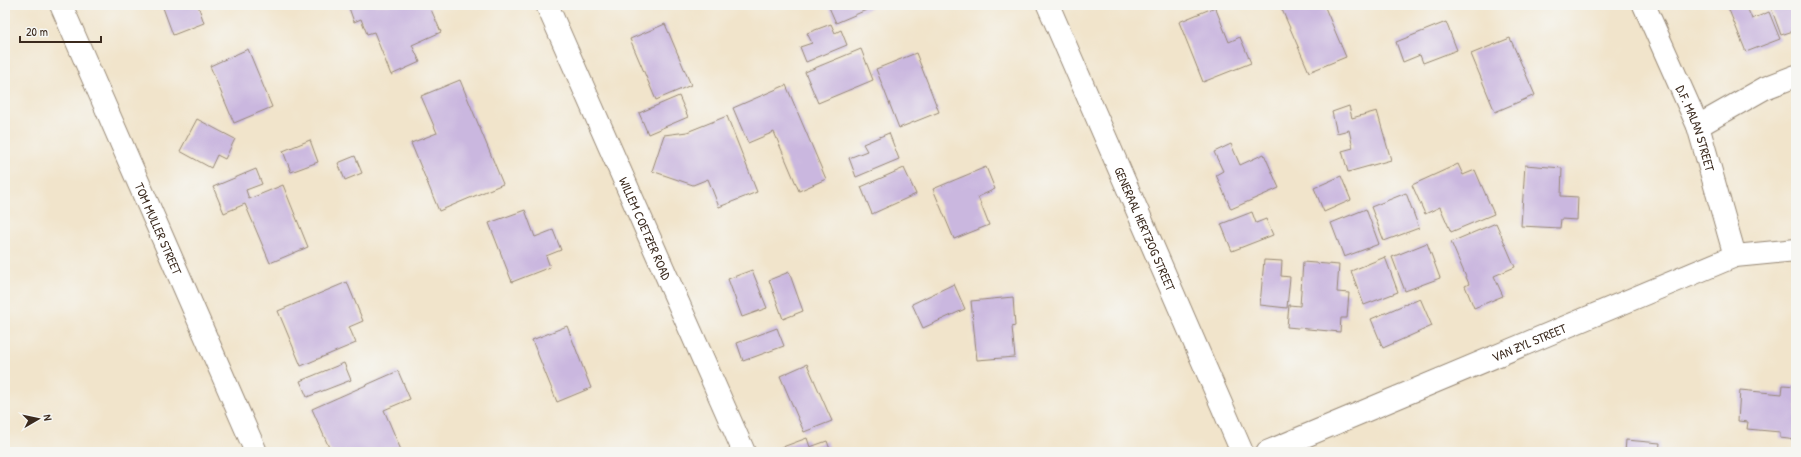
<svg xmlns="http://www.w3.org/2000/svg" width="1801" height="457" viewBox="0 0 1801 457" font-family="'Patrick Hand',sans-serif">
  <rect width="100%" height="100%" fill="#f6f6f2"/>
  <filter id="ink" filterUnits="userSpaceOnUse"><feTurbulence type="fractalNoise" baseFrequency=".025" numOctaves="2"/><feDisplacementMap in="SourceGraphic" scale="8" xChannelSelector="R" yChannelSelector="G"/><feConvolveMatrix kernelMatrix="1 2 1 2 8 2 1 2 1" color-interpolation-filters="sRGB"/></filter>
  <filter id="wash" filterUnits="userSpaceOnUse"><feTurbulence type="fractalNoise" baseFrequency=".012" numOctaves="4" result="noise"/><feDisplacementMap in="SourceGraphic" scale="16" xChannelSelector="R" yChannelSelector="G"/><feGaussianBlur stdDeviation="0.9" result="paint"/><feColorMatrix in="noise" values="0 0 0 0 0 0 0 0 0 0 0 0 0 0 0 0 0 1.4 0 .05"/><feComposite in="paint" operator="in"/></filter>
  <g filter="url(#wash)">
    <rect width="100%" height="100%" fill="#f1e4cb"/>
    <g id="blocks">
      <path fill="#cab7df" d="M 162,5 L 198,5 L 204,23 L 173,35 Z
        M 348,5 L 429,5 L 441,32 L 412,45 L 420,62 L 391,75 L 374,32 L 367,34 L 361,19 L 354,22 Z
        M 828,5 L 870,5 L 871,8 L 836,23 Z
        M 1280,5 L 1324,5 L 1346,57 L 1309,72 Z
        M 1727,5 L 1746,5 L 1752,19 L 1769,12 L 1780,39 L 1746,52 Z
        M 1770,5 L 1796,5 L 1796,30 L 1781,35 Z
        M 1215,7 L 1229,42 L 1240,37 L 1251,63 L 1203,82 L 1179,22 Z
        M 1446,22 L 1457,50 L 1423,63 L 1420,55 L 1403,62 L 1396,42 Z
        M 665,24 L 691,85 L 656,100 L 630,39 Z
        M 831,24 L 835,33 L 841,30 L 847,45 L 806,62 L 800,47 L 812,43 L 807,33 Z
        M 1510,38 L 1535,95 L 1495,112 L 1471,54 Z
        M 248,49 L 272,107 L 234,123 L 210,66 Z
        M 861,49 L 873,80 L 818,103 L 805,72 Z
        M 916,53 L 939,112 L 899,128 L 876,69 Z
        M 460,80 L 503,184 L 439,211 L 411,143 L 437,133 L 421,96 Z
        M 786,85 L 826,179 L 799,191 L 774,132 L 748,143 L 733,108 Z
        M 679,96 L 688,117 L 648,134 L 639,113 Z
        M 1349,106 L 1352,118 L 1377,111 L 1391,160 L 1348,172 L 1342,151 L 1353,148 L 1349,130 L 1337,133 L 1332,112 Z
        M 727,116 L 757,192 L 719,207 L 708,179 L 693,185 L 652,171 L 664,135 L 687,132 Z
        M 197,119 L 235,139 L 225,159 L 217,155 L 211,168 L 180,151 Z
        M 889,133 L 899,159 L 856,177 L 849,158 L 867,151 L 863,144 Z
        M 310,140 L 318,162 L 291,172 L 283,151 Z
        M 1231,144 L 1240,165 L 1264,154 L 1279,188 L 1231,209 L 1216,175 L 1223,171 L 1214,152 Z
        M 355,156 L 362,173 L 345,180 L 338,163 Z
        M 1458,164 L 1463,175 L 1475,170 L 1494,214 L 1451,232 L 1440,207 L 1425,214 L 1412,185 Z
        M 1525,165 L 1562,168 L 1561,196 L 1578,197 L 1577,220 L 1561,219 L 1560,228 L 1521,226 Z
        M 986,167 L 995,189 L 978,197 L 989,225 L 954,239 L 933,189 Z
        M 904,168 L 916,194 L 872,214 L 861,187 Z
        M 256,169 L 262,184 L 246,190 L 249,199 L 283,185 L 308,247 L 270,263 L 245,204 L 224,213 L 213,187 Z
        M 1341,176 L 1351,200 L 1324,212 L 1314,188 Z
        M 1406,193 L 1419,228 L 1384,241 L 1371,207 Z
        M 1366,209 L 1379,244 L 1344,257 L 1331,223 Z
        M 525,210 L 535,237 L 553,230 L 561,250 L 546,256 L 550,267 L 512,282 L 489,223 Z
        M 1252,212 L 1256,223 L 1266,219 L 1273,235 L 1232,251 L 1221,224 Z
        M 1496,223 L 1515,267 L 1494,276 L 1503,296 L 1474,308 L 1465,286 L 1469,284 L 1451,242 Z
        M 1427,243 L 1440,278 L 1405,291 L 1392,257 Z
        M 1385,257 L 1398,292 L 1364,305 L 1351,271 Z
        M 1264,260 L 1282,261 L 1281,276 L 1290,277 L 1287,308 L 1260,305 Z
        M 1303,262 L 1339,265 L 1337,292 L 1349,293 L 1347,318 L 1341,318 L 1340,332 L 1287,327 L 1289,305 L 1300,306 Z
        M 752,270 L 767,308 L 742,317 L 728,279 Z
        M 789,272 L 803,311 L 783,319 L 769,280 Z
        M 347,282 L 363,321 L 349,327 L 356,343 L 301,366 L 278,311 Z
        M 954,284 L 965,309 L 923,328 L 912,304 Z
        M 1013,297 L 1015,326 L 1012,327 L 1015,357 L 977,360 L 971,301 Z
        M 1420,298 L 1432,326 L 1383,348 L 1371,319 Z
        M 567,326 L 591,388 L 557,402 L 532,340 Z
        M 777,328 L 784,346 L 743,361 L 737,343 Z
        M 344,363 L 351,380 L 307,397 L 300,381 Z
        M 807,364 L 832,421 L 804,432 L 780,376 Z
        M 398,371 L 410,399 L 384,410 L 401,450 L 395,452 L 331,452 L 312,409 Z
        M 1783,385 L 1796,386 L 1796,440 L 1780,438 L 1780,432 L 1747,429 L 1748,422 L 1738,421 L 1740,390 L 1782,394 Z
        M 807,438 L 810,447 L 827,441 L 831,452 L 782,452 L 780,448 Z
        M 1626,440 L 1660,443 L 1659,452 L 1625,452 Z"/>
    </g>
  </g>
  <g filter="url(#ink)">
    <use href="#blocks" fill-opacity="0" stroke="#968774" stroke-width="1"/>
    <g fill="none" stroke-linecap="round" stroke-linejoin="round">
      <g stroke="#968774" stroke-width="24">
        <g id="minor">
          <path id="s1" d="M 61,5 L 256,452"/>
          <path id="s2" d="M 547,5 L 744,452"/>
          <path id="s3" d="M 1048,5 L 1242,452"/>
          <path id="s4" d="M 1644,5 L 1698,126 L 1735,256"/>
          <path d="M 1698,126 L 1765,88 L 1796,76"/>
          <path id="s5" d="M 1267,452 L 1735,256 L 1796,250"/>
        </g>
      </g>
      <use href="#minor" stroke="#fff" stroke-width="22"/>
    </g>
  </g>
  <g text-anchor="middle" stroke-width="3" stroke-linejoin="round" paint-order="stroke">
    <g font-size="13" fill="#3b2a1e" stroke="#f6f6f2">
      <text dy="5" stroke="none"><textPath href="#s4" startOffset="134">D.F. MALAN STREET</textPath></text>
      <text dy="5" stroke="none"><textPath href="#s1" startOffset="244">TOM MULLER STREET</textPath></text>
      <text dy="5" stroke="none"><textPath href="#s2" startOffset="244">WILLEM COETZER ROAD</textPath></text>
      <text dy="5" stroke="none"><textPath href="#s3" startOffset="244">GENERAAL HERTZOG STREET</textPath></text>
      <text dy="5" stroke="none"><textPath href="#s5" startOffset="284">VAN ZYL STREET</textPath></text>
    </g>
  </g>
  <rect width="1801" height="457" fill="none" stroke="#f6f6f2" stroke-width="20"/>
  <g transform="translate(38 419) rotate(81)" stroke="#f6f6f2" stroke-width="3" paint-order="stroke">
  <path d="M0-3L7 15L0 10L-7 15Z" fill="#3b2a1e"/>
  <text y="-6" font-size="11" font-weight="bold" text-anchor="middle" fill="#3b2a1e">N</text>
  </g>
  <path d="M20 36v6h81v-6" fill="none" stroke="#3b2a1e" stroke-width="2"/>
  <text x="26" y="36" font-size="12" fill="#3b2a1e" stroke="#f6f6f2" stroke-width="3" paint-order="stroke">20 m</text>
</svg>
